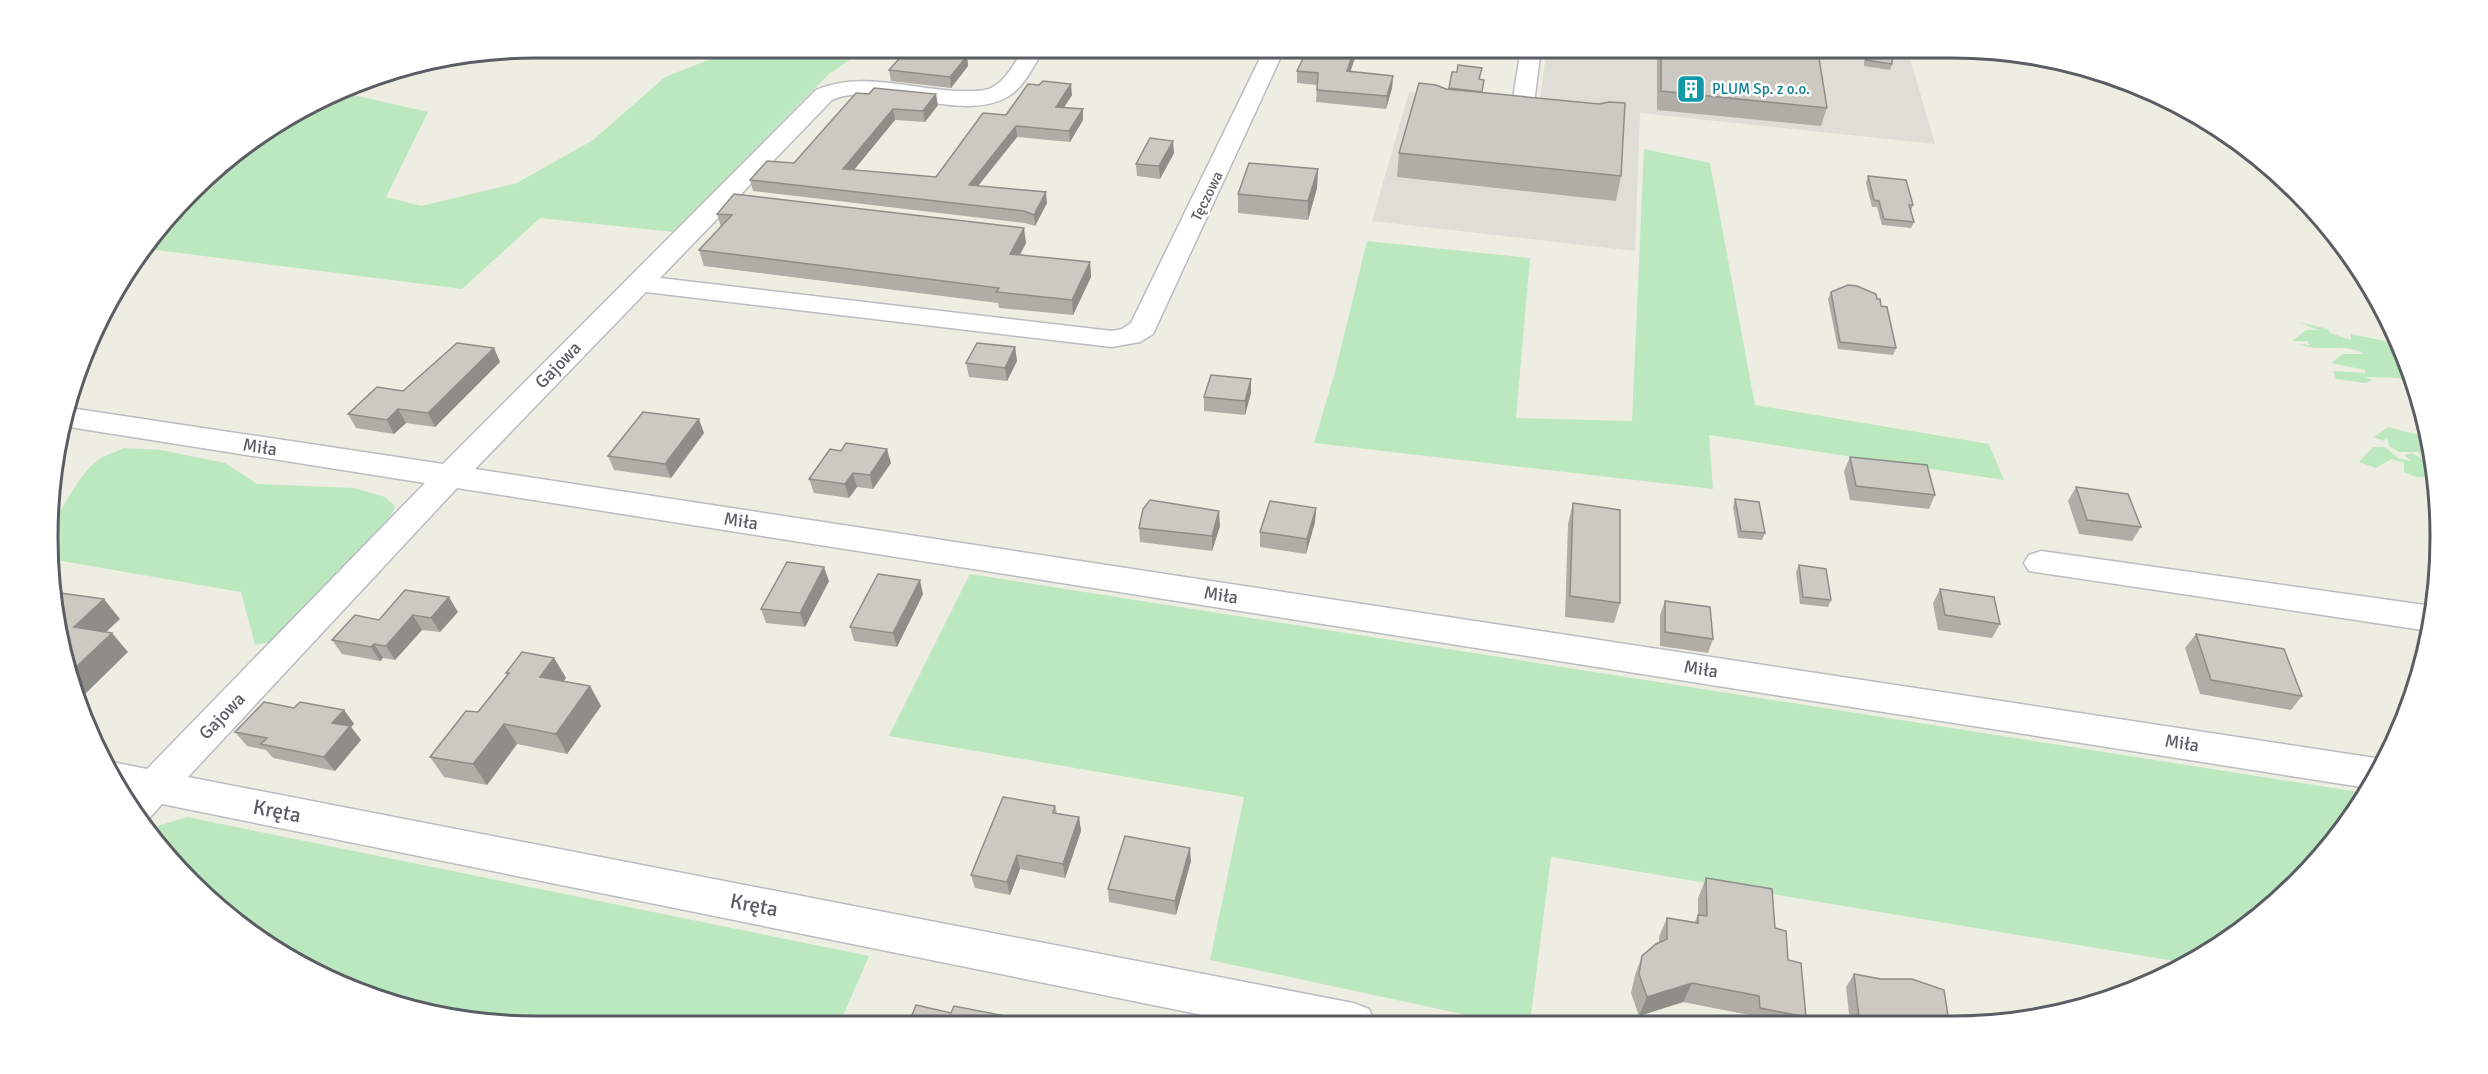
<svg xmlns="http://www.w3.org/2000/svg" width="2488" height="1074" viewBox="0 0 2488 1074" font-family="Signika,sans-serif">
  <rect width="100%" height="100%" fill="#eeede2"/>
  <path fill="#dfded6" d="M 1547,48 L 1907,48 L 1935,144 L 1640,113 L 1635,251 L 1372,221 L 1409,92 L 1539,105 Z"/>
  <path fill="#bce8c0" d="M 739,48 L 867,48 L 829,74 L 673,232 L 540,218 L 462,289 L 149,249 L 215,169 L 293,113 L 340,92 L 428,112 L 386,197 L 421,206 L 517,183 L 593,140 L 665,77 Z
    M 1644,149 L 1710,163 L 1755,405 L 1989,444 L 2004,480 L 1709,435 L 1713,489 L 1314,443 L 1335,372 L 1367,241 L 1530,258 L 1516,418 L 1632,421 Z
    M 2299,322 L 2328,329 L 2330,333 L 2351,340 L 2351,334 L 2385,341 L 2404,360 L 2414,385 L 2398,378 L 2364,377 L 2373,380 L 2365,383 L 2336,379 L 2333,371 L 2365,373 L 2365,370 L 2331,363 L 2343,354 L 2365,354 C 2340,341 2325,354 2298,344 L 2310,345 L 2307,341 L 2292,341 L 2306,330 L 2318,330 Z
    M 2388,427 L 2428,437 L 2433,472 L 2426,470 L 2434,477 L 2416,477 L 2404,472 L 2404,463 L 2391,459 L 2376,468 L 2359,462 L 2373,447 L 2385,447 L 2398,458 L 2411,461 L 2404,455 L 2412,453 L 2424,460 L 2418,452 L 2399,452 L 2389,446 L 2387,438 L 2384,441 L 2374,437 Z
    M 124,448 L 161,450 L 225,463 L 257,484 L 354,488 L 385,497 L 395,506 L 383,533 L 275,641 L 255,645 L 241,592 L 50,559 L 49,526 C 67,506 75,478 98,460 C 105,455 116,452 124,448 Z
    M 970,574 L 2365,793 L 2357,809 L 2273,905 L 2186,963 L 1551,857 L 1530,1023 L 1504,1023 L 1210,960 L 1244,797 L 889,736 Z
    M 187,817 L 869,956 L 839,1025 L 537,1026 L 379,1000 L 239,925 L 169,859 L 148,829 Z"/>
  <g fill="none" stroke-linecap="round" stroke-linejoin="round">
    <g stroke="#babcc2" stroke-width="3">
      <path id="minor" d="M 1024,48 L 1045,48 C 1035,63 1025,86 1009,96 C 962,125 877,79 832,100 L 660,278 L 1112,331 L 1122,329 L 1131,323 L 1265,48 L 1285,48 L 1153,334 L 1140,342 L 1112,347 L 646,292 L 475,469 L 2382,759 L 2368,788 L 457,488 L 188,777 L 1353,1003 L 1369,1009 L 1375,1024 L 1247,1024 L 162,804 L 147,821 L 143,822 L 114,782 L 107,764 L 112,762 L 147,769 L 425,483 L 63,426 L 70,408 L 443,464 L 816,90 C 861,70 914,90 961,91 C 971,91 984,92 993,87 C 1007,79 1016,61 1024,48 Z
        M 1521,48 L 1541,48 L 1533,111 L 1530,116 L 1522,118 L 1514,116 L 1511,111 Z
        M 2041,551 L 2432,606 L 2434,607 L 2429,631 L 2029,571 L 2024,563 L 2029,555 Z"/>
    </g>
    <use href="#minor" fill="#fff" fill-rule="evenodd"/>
  </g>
  <path fill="#afada6" d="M 1308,48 L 1355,48 L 1355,58 L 1350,72 L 1393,76 L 1392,88 L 1386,109 L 1316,102 L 1317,85 L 1297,83 L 1297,71 Z
    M 1657,48 L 1787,48 L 1827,108 L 1821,126 L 1657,110 Z
    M 1865,48 L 1893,48 L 1892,64 L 1890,70 L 1864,66 Z
    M 967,56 L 968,66 L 951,88 L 891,81 L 889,70 Z
    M 1452,72 L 1480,79 L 1482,92 L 1621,176 L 1616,201 L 1397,177 L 1399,153 L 1446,89 L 1449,89 Z
    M 856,93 L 938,105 L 925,122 L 895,120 L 853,170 L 936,177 L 1006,115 L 1072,95 L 1064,108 L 1083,109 L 1083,120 L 1070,142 L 1017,137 L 978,186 L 1047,203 L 1035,226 L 1025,223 L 753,191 L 750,180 L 794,163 Z
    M 1174,153 L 1160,179 L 1137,176 L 1136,164 Z
    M 1318,169 L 1317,188 L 1308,220 L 1238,213 L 1238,194 Z
    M 1868,176 L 1913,205 L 1911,211 L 1914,222 L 1911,228 L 1882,225 L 1877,207 L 1872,207 L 1866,183 Z
    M 717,214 L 1026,243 L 1020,255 L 1090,262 L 1091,277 L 1073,315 L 999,308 L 998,303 L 704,266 L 699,250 L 721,227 Z
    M 1831,292 L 1877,299 L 1881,306 L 1896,348 L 1893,355 L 1838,349 L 1828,299 Z
    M 1015,347 L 1017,361 L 1007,381 L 969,377 L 966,363 Z
    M 494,348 L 500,362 L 435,427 L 406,423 L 394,434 L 356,428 L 348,414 L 403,391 Z
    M 1251,379 L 1251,393 L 1245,415 L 1204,411 L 1204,397 Z
    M 704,433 L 671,478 L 614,470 L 608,456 Z
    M 1850,457 L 1935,495 L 1929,509 L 1850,500 L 1844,471 Z
    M 891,463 L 873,489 L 857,487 L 849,498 L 814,493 L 809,479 Z
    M 2076,487 L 2141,527 L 2132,541 L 2079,534 L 2068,501 Z
    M 1735,499 L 1765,533 L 1762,540 L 1738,538 L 1733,507 Z
    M 1573,503 L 1620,603 L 1614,623 L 1565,617 L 1568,524 Z
    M 1316,508 L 1315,522 L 1306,554 L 1260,547 L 1260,532 Z
    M 1220,526 L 1212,551 L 1140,542 L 1139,528 Z
    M 1799,565 L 1831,600 L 1828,607 L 1800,604 L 1796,572 Z
    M 829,581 L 805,627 L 766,623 L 761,609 Z
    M 1940,589 L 2000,624 L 1992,638 L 1938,630 L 1933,603 Z
    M 405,590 L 458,612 L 440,632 L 422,630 L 395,660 L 383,658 L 380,661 L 342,654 L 332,640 L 379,620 Z
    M 923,594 L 897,647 L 854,641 L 850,627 Z
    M 1665,601 L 1713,639 L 1708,653 L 1660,646 L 1660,615 Z
    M 2196,634 L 2302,696 L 2291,710 L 2200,694 L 2185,648 Z
    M 554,658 L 566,678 L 564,681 L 590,686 L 601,706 L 567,754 L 517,744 L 487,785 L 444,777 L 430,757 L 478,712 L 508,675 L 506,673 Z
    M 294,708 L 344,710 L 354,724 L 351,727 L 361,740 L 335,771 L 273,758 L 266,750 L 247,746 L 235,732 Z
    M 1055,806 L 1057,813 L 1079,817 L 1081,831 L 1065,878 L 1020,869 L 1010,895 L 975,888 L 971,875 Z
    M 1191,861 L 1176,915 L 1109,902 L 1108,889 Z
    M 1706,878 L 1775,928 L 1788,960 L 1806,1017 L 1802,1022 L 1750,1023 L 1749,1015 L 1683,1002 L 1639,1016 L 1631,993 L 1635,975 L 1642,956 L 1659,942 L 1659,937 L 1667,918 L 1695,922 L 1698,915 L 1698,898 Z
    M 1854,974 L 1949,1022 L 1850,1022 L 1846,987 Z"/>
  <path fill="#8e8d87" d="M 1355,48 L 1355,58 L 1346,84 L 1347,71 Z
    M 967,56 L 968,66 L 951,88 L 950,77 Z
    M 1393,76 L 1392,88 L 1386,109 L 1387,96 Z
    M 1071,84 L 1072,95 L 1057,118 L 1056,107 Z
    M 936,94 L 938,105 L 925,122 L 923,111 Z
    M 893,109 L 895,120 L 845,181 L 843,169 Z
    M 1083,109 L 1083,120 L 1070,142 L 1069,131 Z
    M 1016,126 L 1017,137 L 970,196 L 969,185 Z
    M 1173,141 L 1174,153 L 1160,179 L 1159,166 Z
    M 1318,169 L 1317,188 L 1308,220 L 1308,201 Z
    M 1046,192 L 1047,203 L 1035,226 L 1034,215 Z
    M 1024,228 L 1026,243 L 1012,269 L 1010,254 Z
    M 1090,262 L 1091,277 L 1073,315 L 1072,300 Z
    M 1015,347 L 1017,361 L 1007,381 L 1005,368 Z
    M 494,348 L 500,362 L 435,427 L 428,413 Z
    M 1251,379 L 1251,393 L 1245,415 L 1245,401 Z
    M 398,409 L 406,423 L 394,434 L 387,420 Z
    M 699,419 L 704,433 L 671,478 L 665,464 Z
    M 887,449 L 891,463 L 873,489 L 870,475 Z
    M 853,473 L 857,487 L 849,498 L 845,484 Z
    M 1316,508 L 1315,522 L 1306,554 L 1307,539 Z
    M 1219,511 L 1220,526 L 1212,551 L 1212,536 Z
    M 824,567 L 829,581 L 805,627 L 800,613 Z
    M 920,580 L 923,594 L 897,647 L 893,633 Z
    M 449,597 L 458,612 L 440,632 L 431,618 Z
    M 104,599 L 120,619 L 91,646 L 74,627 Z
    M 413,615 L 422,630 L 395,660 L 386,646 Z
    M 112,633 L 128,652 L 82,697 L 72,671 Z
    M 374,644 L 383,658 L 380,661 L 371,647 Z
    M 554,658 L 566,678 L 551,697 L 540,677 Z
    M 590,686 L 601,706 L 567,754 L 556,734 Z
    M 344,710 L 354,724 L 351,727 L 361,740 L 335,771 L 324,757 L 332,723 Z
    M 504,724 L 517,744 L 487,785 L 473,764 Z
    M 1079,817 L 1081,831 L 1065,878 L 1063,864 Z
    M 1190,848 L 1191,861 L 1176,915 L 1175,901 Z
    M 1017,855 L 1020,869 L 1010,895 L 1007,882 Z
    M 1692,983 L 1683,1002 L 1639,1016 L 1647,997 Z"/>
  <path fill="#cbc9c1" stroke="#8e8d87" stroke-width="1.5" d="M 1308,48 L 1355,48 L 1347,71 L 1393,76 L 1387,96 L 1317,90 L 1318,73 L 1297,71 Z
    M 1661,48 L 1787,48 L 1787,49 L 1818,52 L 1827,108 L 1661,91 Z
    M 1867,48 L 1893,48 L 1892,64 L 1866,60 Z
    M 908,49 L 967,56 L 950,77 L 889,70 Z
    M 1458,65 L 1482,68 L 1479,79 L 1484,80 L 1482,92 L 1449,88 L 1452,72 L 1457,72 Z
    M 1043,81 L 1071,84 L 1056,107 L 1083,109 L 1069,131 L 1016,126 L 969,185 L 1046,192 L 1034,215 L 1024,211 L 750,180 L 767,161 L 794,163 L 856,93 L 869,94 L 874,88 L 936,94 L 923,111 L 893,109 L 843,169 L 936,177 L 983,113 L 1006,115 L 1028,84 L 1039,85 Z
    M 1419,83 L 1436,85 L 1446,89 L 1599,104 L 1609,102 L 1625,103 L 1621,176 L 1399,153 Z
    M 1150,138 L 1173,141 L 1159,166 L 1136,164 Z
    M 1249,163 L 1318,169 L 1308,201 L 1238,194 Z
    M 1868,176 L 1906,180 L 1913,205 L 1909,205 L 1914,222 L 1884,219 L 1879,201 L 1874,200 Z
    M 734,194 L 1024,228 L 1010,254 L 1090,262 L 1072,300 L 996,292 L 999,288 L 699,250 L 732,215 L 717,214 Z
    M 1848,285 L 1857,286 L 1876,294 L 1877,299 L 1880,299 L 1881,306 L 1887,307 L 1896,348 L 1840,342 L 1831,292 Z
    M 457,343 L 494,348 L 428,413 L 398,409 L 387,420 L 348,414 L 377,387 L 403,391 Z
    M 977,343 L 1015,347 L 1005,368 L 966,363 Z
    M 1211,375 L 1251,379 L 1245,401 L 1204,397 Z
    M 643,412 L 699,419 L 665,464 L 608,456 Z
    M 846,443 L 887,449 L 870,475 L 853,473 L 845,484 L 809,479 L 830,449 L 841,451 Z
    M 1850,457 L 1927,465 L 1935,495 L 1856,486 Z
    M 2076,487 L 2128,494 L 2141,527 L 2087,520 Z
    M 1735,499 L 1759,502 L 1765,533 L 1741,531 Z
    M 1150,500 L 1219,511 L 1212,536 L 1139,528 L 1143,509 Z
    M 1270,501 L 1316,508 L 1307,539 L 1260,532 Z
    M 1573,503 L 1620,510 L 1620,603 L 1570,596 Z
    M 787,562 L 824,567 L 800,613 L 761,609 Z
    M 1799,565 L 1826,569 L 1831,600 L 1803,597 Z
    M 878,574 L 920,580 L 893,633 L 850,627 Z
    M 1940,589 L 1994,597 L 2000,624 L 1945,615 Z
    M 405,590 L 449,597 L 431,618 L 413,615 L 386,646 L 374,644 L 371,647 L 332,640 L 355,615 L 379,620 Z
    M 53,592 L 104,599 L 74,627 L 112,633 L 72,671 L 57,632 Z
    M 1665,601 L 1710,607 L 1713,639 L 1665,632 Z
    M 2196,634 L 2284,649 L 2302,696 L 2211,680 Z
    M 522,652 L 554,658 L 540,677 L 590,686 L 556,734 L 504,724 L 473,764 L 430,757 L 466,711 L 478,712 L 509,673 L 506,673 Z
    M 264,702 L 294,708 L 300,702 L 344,710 L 332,723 L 350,726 L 324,757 L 261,744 L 267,738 L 235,732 Z
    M 1003,797 L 1055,806 L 1053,813 L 1079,817 L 1063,864 L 1017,855 L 1007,882 L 971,875 Z
    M 1125,836 L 1190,848 L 1175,901 L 1108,889 Z
    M 1706,878 L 1772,889 L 1775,928 L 1786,931 L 1788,960 L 1801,963 L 1806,1017 L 1760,1008 L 1759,996 L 1692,983 L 1647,997 L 1639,974 L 1642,956 L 1656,944 L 1667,939 L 1667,918 L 1698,923 L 1698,915 L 1707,916 Z
    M 1854,974 L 1881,979 L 1912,979 L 1944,990 L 1949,1022 L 1886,1022 L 1886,1021 L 1859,1017 Z
    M 916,1005 L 951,1013 L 954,1006 L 1031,1021 L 1030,1025 L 908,1025 Z"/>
  <defs>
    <g id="building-square" transform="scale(1.5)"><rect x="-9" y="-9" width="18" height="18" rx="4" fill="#0f9aa8" stroke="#fff"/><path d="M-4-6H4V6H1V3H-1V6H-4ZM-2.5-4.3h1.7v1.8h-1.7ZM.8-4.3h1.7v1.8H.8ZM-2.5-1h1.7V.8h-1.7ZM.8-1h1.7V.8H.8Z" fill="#fff"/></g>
  </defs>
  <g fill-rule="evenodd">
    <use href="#building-square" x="1691" y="89"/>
  </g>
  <g text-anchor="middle" stroke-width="5" stroke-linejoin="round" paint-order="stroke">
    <g font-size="15" fill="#0d838f" stroke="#fff" text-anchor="start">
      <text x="1712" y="94">PLUM Sp. z o.o.</text>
    </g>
    <g font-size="15" fill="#5a5e64" stroke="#fff">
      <text transform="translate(1207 196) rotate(-64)" y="5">Tęczowa</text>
    </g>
    <g font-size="18" fill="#5a5e64" stroke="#fff">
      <text transform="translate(558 365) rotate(-46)" y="6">Gajowa</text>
      <text transform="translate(260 447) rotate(9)" y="6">Miła</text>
      <text transform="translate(741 521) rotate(9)" y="6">Miła</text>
      <text transform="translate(1221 595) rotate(9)" y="6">Miła</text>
      <text transform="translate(1701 669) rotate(9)" y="6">Miła</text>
      <text transform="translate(222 716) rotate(-46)" y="6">Gajowa</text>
      <text transform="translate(2182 743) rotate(9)" y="6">Miła</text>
    </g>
    <g font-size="21" fill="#5a5e64" stroke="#fff">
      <text transform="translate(277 811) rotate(11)" y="7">Kręta</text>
      <text transform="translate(754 905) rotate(11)" y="7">Kręta</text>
    </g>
  </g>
  <path d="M0 0H2488V1074H0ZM536 58H1952A478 478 0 0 1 2430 536V538A478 478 0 0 1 1952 1016H536A478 478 0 0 1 58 538V536A478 478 0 0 1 536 58Z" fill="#fff" fill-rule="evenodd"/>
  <path fill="none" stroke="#5a5e64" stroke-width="3" d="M536 58H1952A478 478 0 0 1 2430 536V538A478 478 0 0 1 1952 1016H536A478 478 0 0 1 58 538V536A478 478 0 0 1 536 58Z"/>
</svg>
